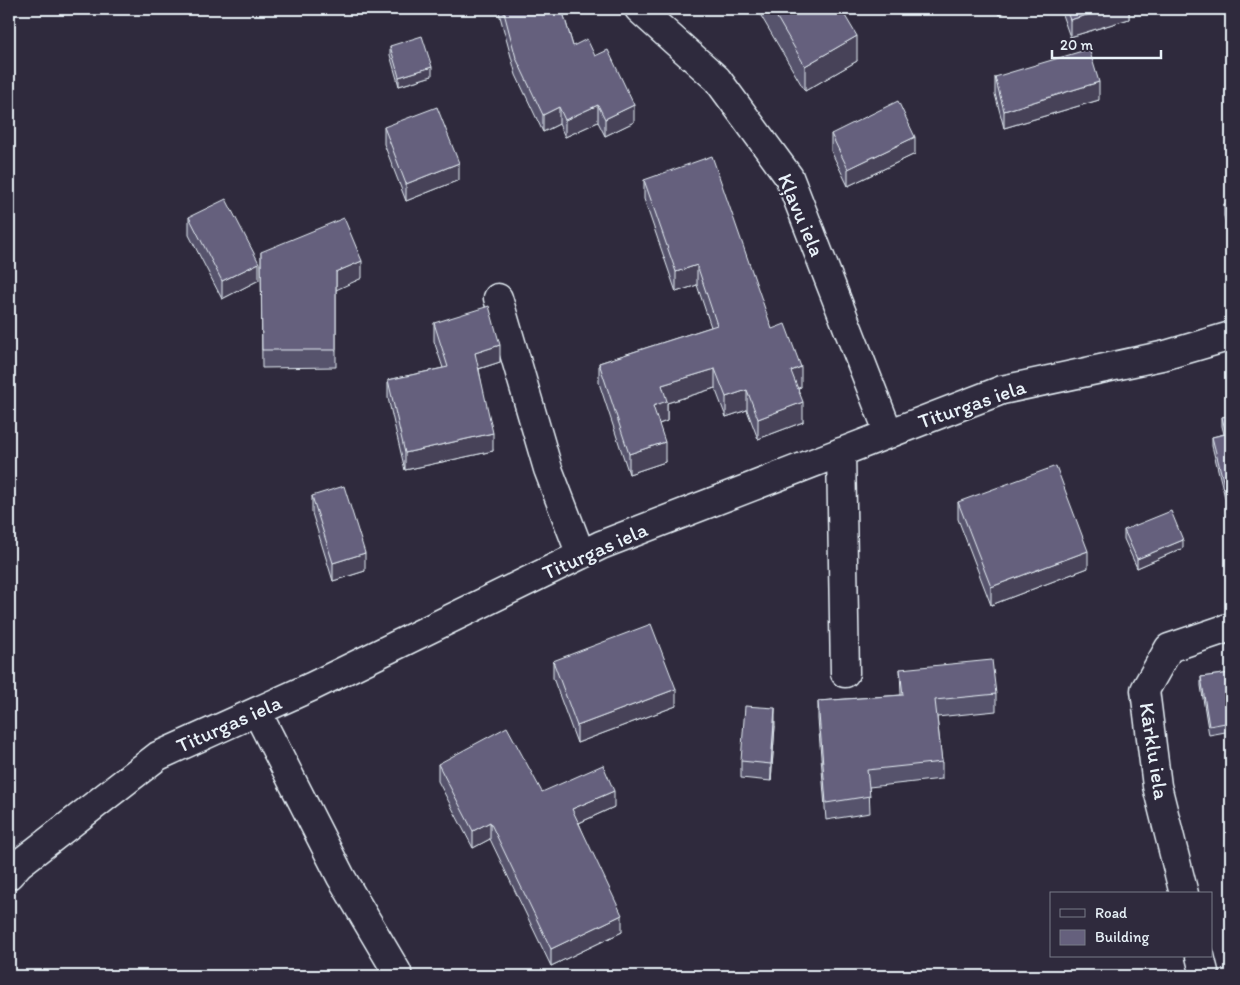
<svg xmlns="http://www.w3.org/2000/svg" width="1240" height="985" viewBox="0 0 1240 985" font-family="Itim,sans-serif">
  <rect width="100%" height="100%" fill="#2f2a3d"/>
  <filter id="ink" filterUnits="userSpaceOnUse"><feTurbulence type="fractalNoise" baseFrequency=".02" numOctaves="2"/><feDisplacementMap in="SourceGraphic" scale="10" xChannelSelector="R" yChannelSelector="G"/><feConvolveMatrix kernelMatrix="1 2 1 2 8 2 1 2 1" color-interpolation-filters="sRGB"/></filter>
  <g filter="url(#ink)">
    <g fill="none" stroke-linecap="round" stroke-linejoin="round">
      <g stroke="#e8f1f8" stroke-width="31">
        <path id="minor" d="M 639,9 L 717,79 L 789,177 L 889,434
          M 498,298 L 548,469 L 581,555
          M 841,452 L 845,673
          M 257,712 L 341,877 L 397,972
          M 9,875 L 19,864 L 158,756 L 311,687 L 601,545 L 1002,390 L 1166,355 L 1231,336
          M 1184,894 L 1157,786 L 1145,690 L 1169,648 L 1231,627
          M 1200,956 L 1205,976"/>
      </g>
      <use href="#minor" stroke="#2f2a3d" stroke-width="28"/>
    </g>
    <path fill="#57536c" stroke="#e8f1f8" d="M 498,9 L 562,9 L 573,46 L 595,56 L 634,122 L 605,136 L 598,122 L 565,137 L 559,124 L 543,132 L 516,75 Z
      M 757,9 L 841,9 L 857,61 L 805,91 Z
      M 995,9 L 1008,9 L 999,15 Z
      M 1060,9 L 1129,9 L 1129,19 L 1070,37 Z
      M 390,46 L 432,76 L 399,86 L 390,55 Z
      M 995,77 L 1099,100 L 1004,128 L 995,94 Z
      M 384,127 L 459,180 L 406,201 L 384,144 Z
      M 831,134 L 915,154 L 848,186 L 831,151 Z
      M 644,180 L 772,329 L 801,387 L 798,388 L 803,422 L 758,439 L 747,410 L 726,417 L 715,388 L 667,403 L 667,421 L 659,424 L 665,462 L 629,474 L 599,383 L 599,363 L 711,327 L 697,285 L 676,292 L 644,199 Z
      M 1231,202 L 1231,241 L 1224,216 L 1224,204 Z
      M 189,217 L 259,280 L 222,299 L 189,235 Z
      M 261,252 L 362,278 L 336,289 L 336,367 L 262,368 Z
      M 434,323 L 500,362 L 479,369 L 493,451 L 405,470 L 388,398 L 388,380 L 443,368 L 434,341 Z
      M 1231,415 L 1231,521 L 1212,446 L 1212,437 L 1224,434 L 1222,426 L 1222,417 Z
      M 312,496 L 365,571 L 333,581 L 312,513 Z
      M 958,502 L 1088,568 L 991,605 L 958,519 Z
      M 1124,530 L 1183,548 L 1137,568 L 1124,539 Z
      M 553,661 L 676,706 L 577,743 L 553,678 Z
      M 900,669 L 996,694 L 996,711 L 937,717 L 942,762 L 942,779 L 869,787 L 870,813 L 826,820 L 818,719 L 818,701 L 901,695 Z
      M 1231,673 L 1231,731 L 1209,735 L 1201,686 L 1201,677 Z
      M 775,726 L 771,781 L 741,778 L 741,761 Z
      M 438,764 L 542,792 L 614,807 L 579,823 L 622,932 L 551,966 L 490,839 L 473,848 L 438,781 Z"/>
    <path fill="#474358" stroke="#e8f1f8" d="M 999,9 L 1008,9 L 999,15 Z
      M 1106,9 L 1129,9 L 1129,19 L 1070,37 L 1070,20 Z
      M 857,36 L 857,61 L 805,91 L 805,66 Z
      M 432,67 L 432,76 L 399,86 L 399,77 Z
      M 1099,82 L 1099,100 L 1004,128 L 1004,111 Z
      M 598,105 L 598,122 L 565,137 L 565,120 Z
      M 634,105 L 634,122 L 605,136 L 605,119 Z
      M 559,107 L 559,124 L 543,132 L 543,115 Z
      M 915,137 L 915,154 L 848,186 L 848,169 Z
      M 459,163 L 459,180 L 406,201 L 406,184 Z
      M 362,261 L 362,278 L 336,290 L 336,272 Z
      M 259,263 L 259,280 L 222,299 L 222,281 Z
      M 697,265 L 697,285 L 676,292 L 676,272 Z
      M 500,345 L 500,362 L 475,370 L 475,353 Z
      M 801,367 L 801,387 L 791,391 L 791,371 Z
      M 715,369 L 715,388 L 667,403 L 667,421 L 653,426 L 653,406 L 662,385 Z
      M 747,390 L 747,410 L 726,417 L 726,397 Z
      M 803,402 L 803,422 L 758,439 L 758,419 Z
      M 493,433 L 493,451 L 405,470 L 405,453 Z
      M 665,442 L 665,462 L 629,474 L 629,454 Z
      M 1183,540 L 1183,548 L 1137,568 L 1137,559 Z
      M 1088,551 L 1088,568 L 991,605 L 991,587 Z
      M 365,553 L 365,571 L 333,581 L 333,563 Z
      M 676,689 L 676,706 L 577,743 L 577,726 Z
      M 775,708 L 775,726 L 771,781 L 771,764 Z
      M 614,791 L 614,807 L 572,826 L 572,809 Z
      M 490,822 L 490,839 L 473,848 L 473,831 Z
      M 622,915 L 622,932 L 551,966 L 551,949 Z"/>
    <path fill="#65607d" stroke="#e8f1f8" d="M 503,9 L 562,9 L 573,46 L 587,39 L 595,56 L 608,50 L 634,105 L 605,119 L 598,105 L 565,120 L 559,107 L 543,115 L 516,58 Z
      M 772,9 L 841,9 L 857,36 L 805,66 Z
      M 1066,9 L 1106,9 L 1070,20 Z
      M 422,36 L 432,67 L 399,77 L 390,46 Z
      M 1089,49 L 1099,82 L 1004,111 L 995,77 Z
      M 898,101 L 915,137 L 848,169 L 831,134 Z
      M 437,107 L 459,163 L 406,184 L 384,127 Z
      M 712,156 L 772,329 L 785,324 L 801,367 L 791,371 L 803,402 L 758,419 L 747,390 L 726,397 L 715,369 L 662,385 L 667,401 L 653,406 L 665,442 L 629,454 L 599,363 L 717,325 L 697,265 L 676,272 L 644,180 Z
      M 226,199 L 259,263 L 222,281 L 189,217 Z
      M 1231,202 L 1231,229 L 1224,204 Z
      M 344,218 L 362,261 L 336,272 L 336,350 L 262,350 L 261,252 Z
      M 489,306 L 500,345 L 475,353 L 493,433 L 405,453 L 388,380 L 448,367 L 434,323 Z
      M 1231,415 L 1231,512 L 1212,437 L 1226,434 L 1222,417 Z
      M 1056,466 L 1088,551 L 991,587 L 958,502 Z
      M 344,486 L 365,553 L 333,563 L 312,496 Z
      M 1171,511 L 1183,540 L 1137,559 L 1124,530 Z
      M 651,624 L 676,689 L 577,726 L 553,661 Z
      M 992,660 L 996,694 L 935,700 L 942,762 L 867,770 L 870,796 L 826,803 L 818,701 L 903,695 L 900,669 Z
      M 1231,673 L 1231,722 L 1209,726 L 1201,677 Z
      M 745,706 L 775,708 L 771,764 L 741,761 Z
      M 507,727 L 542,792 L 603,765 L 614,791 L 572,809 L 622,915 L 551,949 L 490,822 L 473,831 L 438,764 Z"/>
  </g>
  <g text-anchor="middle" stroke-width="4.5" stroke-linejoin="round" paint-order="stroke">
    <g font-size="21" fill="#e8f1f8" stroke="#2f2a3d">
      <text transform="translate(801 215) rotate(67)" y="7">Kļavu iela</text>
      <text transform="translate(972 404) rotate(-19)" y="7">Titurgas iela</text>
      <text transform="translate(595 551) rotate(-24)" y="7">Titurgas iela</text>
      <text transform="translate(229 724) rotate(-24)" y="7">Titurgas iela</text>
      <text transform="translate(1154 751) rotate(81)" y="7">Kārklu iela</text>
    </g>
  </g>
  <rect width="1240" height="985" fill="none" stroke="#2f2a3d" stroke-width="30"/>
  <rect x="15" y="15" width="1210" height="955" fill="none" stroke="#e8f1f8" stroke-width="2" filter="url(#ink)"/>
  <rect x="1050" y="892" width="162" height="65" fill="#2f2a3d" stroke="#797a88"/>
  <rect x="1060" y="909" width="25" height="8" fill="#2f2a3d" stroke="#797a88"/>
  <text x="1095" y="918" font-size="15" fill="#e8f1f8">Road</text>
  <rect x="1060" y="930" width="25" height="15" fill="#65607d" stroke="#797a88"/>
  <text x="1095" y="942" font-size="15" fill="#e8f1f8">Building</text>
  <path d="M1052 50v8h109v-8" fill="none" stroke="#e8f1f8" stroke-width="2.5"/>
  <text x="1060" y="50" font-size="15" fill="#e8f1f8" stroke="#2f2a3d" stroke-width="4" paint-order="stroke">20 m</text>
</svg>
